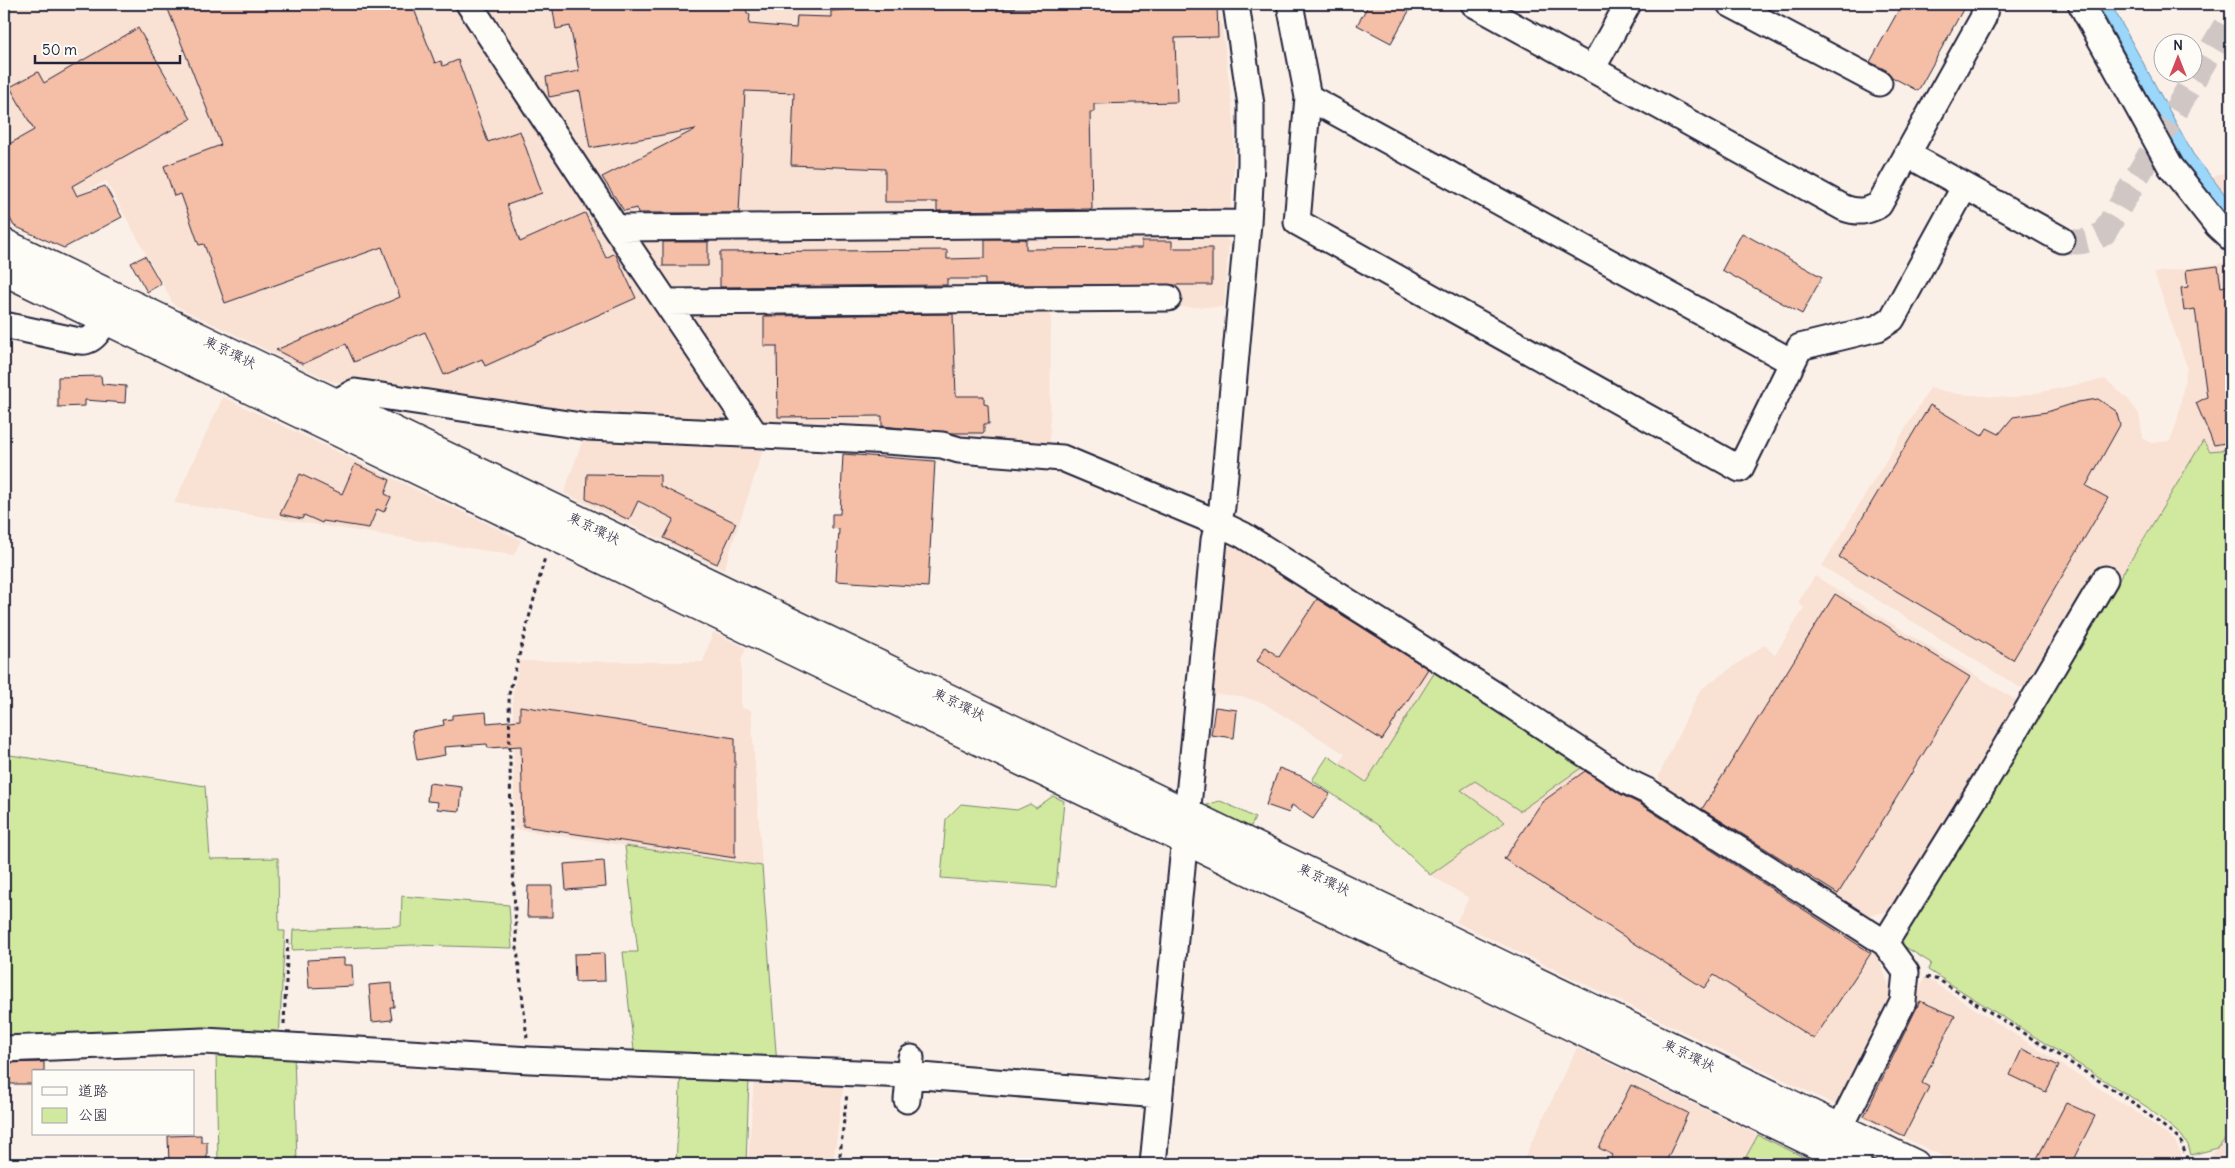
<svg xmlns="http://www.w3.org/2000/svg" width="2235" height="1168" viewBox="0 0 2235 1168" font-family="Delius,'Klee One',sans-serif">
  <rect width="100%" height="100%" fill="#fbf0e7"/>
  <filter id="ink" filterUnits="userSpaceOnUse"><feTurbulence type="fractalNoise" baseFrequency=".02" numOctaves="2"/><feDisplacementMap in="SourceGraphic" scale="10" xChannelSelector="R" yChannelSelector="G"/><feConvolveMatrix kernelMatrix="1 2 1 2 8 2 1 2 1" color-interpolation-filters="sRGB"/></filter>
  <g filter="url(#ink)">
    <path fill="#f9e1d4" d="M 4,4 L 455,4 L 730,418 L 725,427 L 595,421 L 330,381 L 174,305 L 106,181 L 66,202 L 57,200 L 9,227 L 4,224 Z
      M 482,4 L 1219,4 L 1234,120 L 1234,161 L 1231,207 L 1224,215 L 632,219 L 622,213 Z
      M 2231,169 L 2231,202 L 2212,178 Z
      M 1221,232 L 1229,242 L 1224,307 L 1051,308 L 1050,449 L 765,429 L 642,245 L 648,235 Z
      M 2229,262 L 2231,264 L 2231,449 L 2210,452 L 2203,442 L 2115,585 L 2028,687 L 2019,687 L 1822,566 L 1930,388 L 1958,394 L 2011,398 L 2105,379 L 2128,399 L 2139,414 L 2143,438 L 2151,443 L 2170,441 L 2177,422 L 2187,367 L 2154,273 Z
      M 223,397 L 521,540 L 514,555 L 174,503 Z
      M 585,433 L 766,441 L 724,570 L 564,493 Z
      M 1238,541 L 1438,667 L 1366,782 L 1339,764 L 1345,754 L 1263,703 L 1240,696 L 1213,694 L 1228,546 Z
      M 1815,576 L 2019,702 L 1898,902 L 1885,912 L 1872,915 L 1860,914 L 1660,788 L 1659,775 L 1700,690 L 1764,645 L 1775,655 L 1804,608 L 1798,602 Z
      M 713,632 L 746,648 L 741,661 L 741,708 L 751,710 L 762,866 L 514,829 L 513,693 L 520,661 L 703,662 Z
      M 1588,763 L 1874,947 L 1892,993 L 1838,1106 L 1456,922 L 1469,898 L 1430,875 L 1505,822 L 1461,790 L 1475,781 Z
      M 1925,977 L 2141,1115 L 2175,1141 L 2182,1156 L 2182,1164 L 1959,1164 L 1859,1116 Z
      M 1577,1048 L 1758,1135 L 1742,1164 L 1533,1164 L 1523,1160 Z
      M 754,1078 L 844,1083 L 833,1164 L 748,1164 Z
      M 2231,1132 L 2231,1164 L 2203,1164 L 2218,1148 Z"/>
    <path fill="#d0e99f" stroke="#79866d" d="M 2203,441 L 2210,451 L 2231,449 L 2231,1132 L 2218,1148 L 2191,1155 L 2188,1145 L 2181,1135 L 2147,1107 L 1928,970 L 1931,963 L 1899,943 Z
      M 1438,667 L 1588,763 L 1520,811 L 1475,781 L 1461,790 L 1505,822 L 1430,875 L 1379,826 L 1312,780 L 1328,756 L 1366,782 Z
      M 4,754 L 205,786 L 210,859 L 278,858 L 279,931 L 285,931 L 279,1039 L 4,1043 Z
      M 1053,796 L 1064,801 L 1056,887 L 941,878 L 946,819 L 961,804 L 1017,810 L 1030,804 L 1036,808 Z
      M 1219,801 L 1223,802 L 1255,818 L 1249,830 L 1211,812 L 1207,805 Z
      M 625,846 L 762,866 L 777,1065 L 635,1059 L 623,952 L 638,952 Z
      M 402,896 L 509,905 L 512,948 L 414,945 L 292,950 L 293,930 L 401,926 Z
      M 216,1048 L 294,1052 L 297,1164 L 218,1164 Z
      M 681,1071 L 749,1078 L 746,1164 L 676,1164 Z
      M 1758,1135 L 1818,1164 L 1742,1164 Z"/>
    <path fill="#9ad7fb" stroke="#6a8fae" d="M 2098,4 L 2111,4 L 2193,154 L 2231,202 L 2231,221 L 2183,161 Z"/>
    <path fill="#f4bea7" stroke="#22223b" d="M 166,4 L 412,4 L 435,63 L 441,61 L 443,66 L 458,60 L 488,142 L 520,131 L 542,193 L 507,205 L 520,242 L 585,213 L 606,258 L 615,253 L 636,298 L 485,366 L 482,359 L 444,375 L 425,332 L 354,362 L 346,344 L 303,364 L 276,350 L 400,297 L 382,247 L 225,303 L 204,244 L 199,245 L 181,194 L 174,196 L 164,166 L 221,145 Z
      M 552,4 L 746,4 L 747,14 L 750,14 L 749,24 L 796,28 L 797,16 L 831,17 L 831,11 L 881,7 L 918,6 L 918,10 L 1217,5 L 1218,37 L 1175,38 L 1177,102 L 1094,104 L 1094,112 L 1090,112 L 1092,209 L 937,211 L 937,202 L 885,202 L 885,169 L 791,165 L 794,93 L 745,91 L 739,213 L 638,213 L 637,208 L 624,211 L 602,177 L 696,129 L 590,148 L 580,91 L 549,97 L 546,77 L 579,71 L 570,26 L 556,29 Z
      M 1369,4 L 1413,4 L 1391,43 L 1357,25 Z
      M 1902,4 L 1966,4 L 1918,91 L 1892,77 L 1886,70 L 1870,62 Z
      M 138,28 L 191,119 L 72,186 L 77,196 L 105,186 L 122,217 L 64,248 L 14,226 L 4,207 L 4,147 L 34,130 L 10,87 L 38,72 L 44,83 Z
      M 1742,233 L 1822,277 L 1802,314 L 1722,270 Z
      M 985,239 L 1026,239 L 1026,249 L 1142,248 L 1142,241 L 1172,241 L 1172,248 L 1212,248 L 1212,285 L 985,285 L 985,279 L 947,279 L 947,285 L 720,287 L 720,252 L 947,250 L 947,259 L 985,258 Z
      M 663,242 L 708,242 L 708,266 L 663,266 Z
      M 145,256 L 161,284 L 147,292 L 131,263 Z
      M 2218,266 L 2221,287 L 2231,285 L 2231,442 L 2214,445 L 2196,403 L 2207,397 L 2195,309 L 2184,311 L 2181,288 L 2188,287 L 2186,270 Z
      M 953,314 L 956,396 L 984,396 L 984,404 L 988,405 L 989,424 L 984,424 L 984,433 L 951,433 L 882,426 L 882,416 L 778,417 L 777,346 L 764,346 L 764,316 Z
      M 101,376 L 102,384 L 126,386 L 125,403 L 85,400 L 85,406 L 58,407 L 58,377 Z
      M 2098,399 L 2116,411 L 2120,425 L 2086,486 L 2108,498 L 2013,660 L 1839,557 L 1930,405 L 1982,436 L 1987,428 L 1999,434 L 2013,417 L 2047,412 L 2078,402 Z
      M 843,454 L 935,461 L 928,587 L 836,581 L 839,529 L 832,528 L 832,514 L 840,514 Z
      M 355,464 L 390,480 L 385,494 L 391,497 L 384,512 L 377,509 L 369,528 L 323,521 L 322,523 L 304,515 L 302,519 L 280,514 L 300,474 L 342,494 Z
      M 587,474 L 660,475 L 660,486 L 736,523 L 717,564 L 664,538 L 674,519 L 638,501 L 629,520 L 586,499 Z
      M 1835,594 L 1970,677 L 1838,894 L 1702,809 Z
      M 1317,599 L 1428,669 L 1382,740 L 1257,661 L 1265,647 L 1279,657 Z
      M 520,706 L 735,738 L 735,858 L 523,826 L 521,746 L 488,748 L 487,744 L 444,747 L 445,755 L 417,760 L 412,731 L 444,725 L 443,720 L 452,719 L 452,715 L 486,712 L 487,723 L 520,720 Z
      M 1215,707 L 1237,710 L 1234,738 L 1211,735 Z
      M 1279,768 L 1301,776 L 1330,794 L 1313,819 L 1292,805 L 1289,813 L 1266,805 Z
      M 1585,771 L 1620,794 L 1640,804 L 1871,953 L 1814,1039 L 1714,975 L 1704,988 L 1504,859 L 1542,802 Z
      M 429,783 L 462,787 L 460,811 L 437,809 L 438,802 L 427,801 Z
      M 604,861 L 606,887 L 566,890 L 564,864 Z
      M 528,886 L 552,886 L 552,917 L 527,917 Z
      M 604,953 L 605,981 L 575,982 L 574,954 Z
      M 344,958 L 344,965 L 352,965 L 353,986 L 309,988 L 307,960 Z
      M 392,983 L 394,1007 L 390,1007 L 392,1020 L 372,1022 L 369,985 Z
      M 1920,1001 L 1955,1016 L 1922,1083 L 1929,1087 L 1904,1136 L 1864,1116 Z
      M 2022,1049 L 2059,1066 L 2046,1092 L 2010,1075 Z
      M 44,1062 L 44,1072 L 34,1072 L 34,1084 L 4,1084 L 4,1063 Z
      M 1631,1085 L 1688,1113 L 1665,1164 L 1608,1164 L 1613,1155 L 1599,1148 Z
      M 2066,1103 L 2095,1116 L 2071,1164 L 2034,1164 Z
      M 201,1135 L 201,1142 L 207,1142 L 207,1164 L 169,1164 L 168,1136 Z"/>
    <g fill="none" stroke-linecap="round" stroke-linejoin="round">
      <path stroke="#d0c7c5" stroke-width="25" stroke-dasharray="25 12" stroke-linecap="butt" d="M 2062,240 C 2079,244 2089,242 2104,233 L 2231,16"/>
      <g stroke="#22223b" stroke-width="29">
        <path id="minor" d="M 469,4 L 616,228 L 755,434
          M 1290,4 L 1308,97 L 1297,222 L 1740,469 L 1800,347 L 1878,328 L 1892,319 L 1965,186 L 2062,240
          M 1474,4 L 1844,208 C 1858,213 1866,212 1879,205 L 1983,18 L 1986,4
          M 1730,4 L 1879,83
          M 2081,4 L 2171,167 L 2217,225 L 2231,238
          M 1592,69 L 1628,4
          M 1308,97 L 1792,362
          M 1907,154 L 1965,186
          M 616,228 L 1248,223
          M 666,302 L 1168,298
          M 4,325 L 79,341 C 99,344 106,315 113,301
          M 335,403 L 355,392 L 588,427 L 872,440 L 942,445 L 959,450 L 1062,458 L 1218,523 L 1243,535 L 1500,698 L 1628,782 L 1647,791 L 1885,943 L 1906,972 L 1903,1002 L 1840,1128
          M 1885,943 L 1986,780 L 2105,579
          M 4,1049 L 204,1041 L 530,1060 L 909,1075 L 1159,1095
          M 907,1100 L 911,1058
          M 1153,1164 L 1214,540 L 1222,507 L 1248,223 L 1251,164 L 1251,105 L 1236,4"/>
      </g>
      <g stroke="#22223b" stroke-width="31">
        <path id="highway" d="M 4,243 L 1915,1164
          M 4,271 L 1857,1164"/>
      </g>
      <path stroke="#22223b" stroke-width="3" stroke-dasharray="4 4" stroke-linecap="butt" d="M 1926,977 L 1939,980 L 2128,1099 L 2180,1139 L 2189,1164
        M 284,1024 L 288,939
        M 527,1038 L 517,949 L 511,832 L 509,694 L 545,557
        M 839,1164 L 847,1093"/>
      <use href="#minor" stroke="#fdfcf7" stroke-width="25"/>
      <use href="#highway" stroke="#fdfcf7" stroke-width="28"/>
    </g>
  </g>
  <g text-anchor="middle" stroke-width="4" stroke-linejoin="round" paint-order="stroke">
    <g font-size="14" fill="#22223b" stroke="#fdfcf7">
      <text transform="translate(230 352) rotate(26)" y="5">東京環状</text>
      <text transform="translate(594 528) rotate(26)" y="5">東京環状</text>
      <text transform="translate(959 704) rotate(26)" y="5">東京環状</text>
      <text transform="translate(1324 879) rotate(26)" y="5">東京環状</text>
      <text transform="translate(1689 1055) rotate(26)" y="5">東京環状</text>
    </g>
  </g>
  <rect width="2235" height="1168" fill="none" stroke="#fdfcf7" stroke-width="20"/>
  <rect x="10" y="10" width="2215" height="1148" fill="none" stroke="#22223b" stroke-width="2" filter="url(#ink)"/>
  <rect x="32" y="1070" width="162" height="65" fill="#fdfcf7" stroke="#a5a5ac"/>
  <rect x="42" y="1087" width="25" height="8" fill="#fdfcf7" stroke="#a5a5ac"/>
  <text x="78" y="1096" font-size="15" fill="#22223b">道路</text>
  <rect x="42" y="1108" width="25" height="15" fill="#d0e99f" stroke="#a5a5ac"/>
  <text x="78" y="1120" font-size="15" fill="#22223b">公園</text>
  <g transform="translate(2178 58)"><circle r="24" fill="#fdfcf7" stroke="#a5a5ac"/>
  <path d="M0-4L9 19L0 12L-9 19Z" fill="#d1495b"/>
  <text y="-8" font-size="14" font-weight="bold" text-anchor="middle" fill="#22223b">N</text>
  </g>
  <path d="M35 55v8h145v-8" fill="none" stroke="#22223b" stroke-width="2.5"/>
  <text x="42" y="55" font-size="15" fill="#22223b" stroke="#fdfcf7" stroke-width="4" paint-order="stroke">50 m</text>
</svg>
